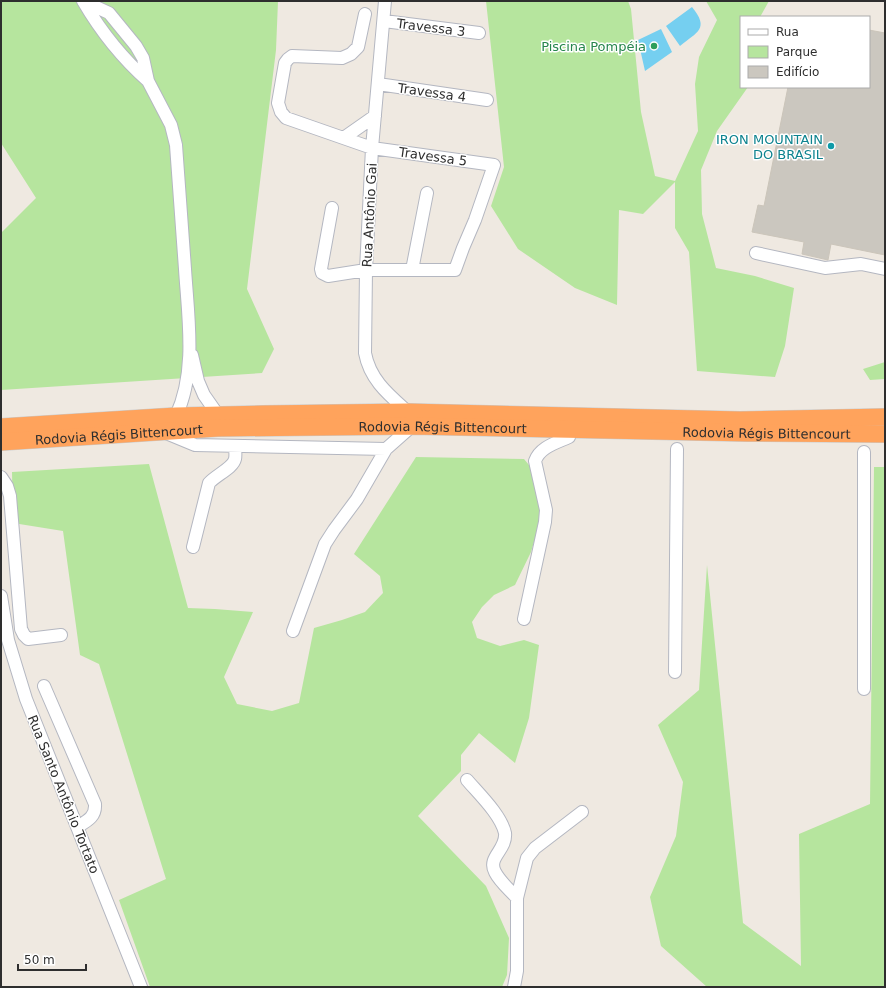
<svg xmlns="http://www.w3.org/2000/svg" width="886" height="988" viewBox="0 0 886 988" font-family="'DejaVu Sans',sans-serif">
  <rect width="100%" height="100%" fill="#efe9e1"/>
  <path fill="#b6e59e" d="M 1,1 L 278,1 L 276,50 L 247,289 L 274,349 L 262,373 L 1,390 L 1,233 L 36,198 L 1,143 Z
    M 486,1 L 628,1 L 631,9 L 641,112 L 655,176 L 675,181 L 698,131 L 695,84 L 699,57 L 717,20 L 706,1 L 769,1 L 760,17 L 741,17 L 741,87 L 748,87 L 717,131 L 701,170 L 702,214 L 716,268 L 755,276 L 794,288 L 785,346 L 775,377 L 697,371 L 689,252 L 675,228 L 675,182 L 643,214 L 619,210 L 617,305 L 575,288 L 518,249 L 491,206 L 504,167 Z
    M 885,362 L 885,379 L 870,380 L 863,369 Z
    M 416,457 L 524,459 L 543,482 L 540,522 L 531,552 L 515,585 L 494,595 L 482,607 L 472,622 L 477,638 L 500,646 L 524,640 L 539,645 L 529,718 L 515,763 L 479,733 L 461,755 L 461,771 L 418,816 L 486,886 L 509,938 L 507,975 L 502,987 L 150,987 L 119,900 L 166,879 L 99,664 L 80,655 L 63,531 L 13,523 L 12,472 L 149,464 L 188,608 L 215,609 L 253,612 L 224,677 L 237,704 L 272,711 L 299,703 L 314,628 L 342,620 L 365,612 L 383,593 L 380,576 L 354,554 Z
    M 874,467 L 885,467 L 885,987 L 707,987 L 661,946 L 650,897 L 676,836 L 683,782 L 658,725 L 699,690 L 707,565 L 743,923 L 801,966 L 799,834 L 870,804 Z"/>
  <path fill="#75cff0" d="M 692,7 C 710,29 697,32 680,46 L 666,26 Z
    M 661,29 L 672,52 L 645,71 L 638,40 Z"/>
  <path fill="#cbc7bf" stroke="#cbc5ba" d="M 869,30 L 885,33 L 885,255 L 831,244 L 828,260 L 802,254 L 804,242 L 752,232 L 758,205 L 764,206 L 788,87 L 869,87 Z"/>
  <g fill="none" stroke-linecap="round" stroke-linejoin="round">
    <g stroke="#b4b7c1" stroke-width="14">
      <path id="minor" d="M 83,1 L 109,13 L 136,46 L 143,58 L 148,81 L 171,125 L 176,145 C 179,187 182,228 185,269 C 188,317 197,371 176,416
        M 83,1 C 100,30 123,59 148,81
        M 385,1 L 372,148 L 366,270 L 365,353 C 370,380 389,395 408,412
        M 384,21 L 479,33
        M 378,84 L 487,100
        M 345,137 L 375,116
        M 332,208 L 321,269 L 322,273 L 328,276 L 366,270 L 455,270 L 463,248 L 475,220 L 494,165 L 372,148 L 286,118 L 281,112 L 278,103 L 285,63 L 288,59 L 292,56 L 342,58 L 351,54 L 358,47 L 365,14
        M 756,253 L 825,268 L 861,264 L 885,269
        M 412,270 L 427,193
        M 192,355 L 198,381 L 204,395 L 218,415
        M 166,433 L 195,445 L 386,449 L 412,426
        M 864,452 L 864,689
        M 1,477 L 7,486 L 10,496 L 21,629 L 24,635 L 28,639 L 61,635
        M 193,547 L 209,483 C 216,475 233,468 235,459 C 236,455 235,450 235,446
        M 1,596 L 8,640 L 26,699 L 141,987
        M 524,619 L 545,522 L 546,510 L 535,461 C 540,447 556,443 569,437
        M 293,631 L 325,544 L 334,530 L 357,499 L 386,449
        M 675,672 L 677,449
        M 44,686 L 95,804 C 96,817 87,821 77,827
        M 467,780 C 479,794 501,815 505,833 C 507,850 487,857 495,872 C 500,882 510,890 517,898
        M 514,987 L 517,971 L 517,898 L 527,858 L 535,848 L 582,812"/>
    </g>
    <g stroke="#c9c9c9" stroke-width="18">
      <g id="highway">
        <path d="M 1,427 L 176,416 L 263,414 L 408,412 L 740,420 L 885,417"/>
        <path id="s1" d="M 1,442 L 218,428 L 412,426 L 748,433 L 885,434"/>
      </g>
    </g>
    <use href="#minor" stroke="#fff" stroke-width="12"/>
    <use href="#highway" stroke="#ffa35c" stroke-width="17"/>
  </g>
  <circle fill="#2e9e5b" stroke="#fff" stroke-width="1.5" cx="654" cy="46" r="4"/>
  <circle fill="#0f9aa8" stroke="#fff" stroke-width="1.5" cx="831" cy="146" r="4"/>
  <g text-anchor="middle" stroke-width="3" stroke-linejoin="round" paint-order="stroke">
    <g font-size="13" fill="#2e2e2e" stroke="#fff">
      <text transform="translate(431 27) rotate(7)" y="5">Travessa 3</text>
      <text transform="translate(432 92) rotate(8)" y="5">Travessa 4</text>
      <text transform="translate(433 156) rotate(8)" y="5">Travessa 5</text>
      <text transform="translate(369 215) rotate(-87)" y="5">Rua Antônio Gai</text>
      <text dy="5" stroke="none"><textPath href="#s1" startOffset="442">Rodovia Régis Bittencourt</textPath></text>
      <text dy="5" stroke="none"><textPath href="#s1" startOffset="766">Rodovia Régis Bittencourt</textPath></text>
      <text dy="5" stroke="none"><textPath href="#s1" startOffset="118">Rodovia Régis Bittencourt</textPath></text>
      <text transform="translate(64 794) rotate(68)" y="5">Rua Santo Antônio Tortato</text>
    </g>
    <g font-size="13" fill="#27864d" stroke="#fff" text-anchor="end">
      <text x="646" y="51">Piscina Pompéia</text>
    </g>
    <g font-size="13" fill="#0d838f" stroke="#fff" text-anchor="end">
      <text x="823" y="144">IRON MOUNTAIN<tspan x="823" dy="15">DO BRASIL</tspan></text>
    </g>
  </g>
  <rect width="886" height="988" fill="none" stroke="#2e2e2e" stroke-width="4"/>
  <rect x="740" y="16" width="130" height="72" fill="#ffffff" stroke="#ababab"/>
  <rect x="748" y="29" width="20" height="6" fill="#ffffff" stroke="#ababab"/>
  <text x="776" y="36" font-size="12" fill="#2e2e2e">Rua</text>
  <rect x="748" y="46" width="20" height="12" fill="#b6e59e" stroke="#ababab"/>
  <text x="776" y="56" font-size="12" fill="#2e2e2e">Parque</text>
  <rect x="748" y="66" width="20" height="12" fill="#cbc7bf" stroke="#ababab"/>
  <text x="776" y="76" font-size="12" fill="#2e2e2e">Edifício</text>
  <path d="M18 964v6h68v-6" fill="none" stroke="#2e2e2e" stroke-width="2"/>
  <text x="24" y="964" font-size="12" fill="#2e2e2e" stroke="#ffffff" stroke-width="3" paint-order="stroke">50 m</text>
</svg>
